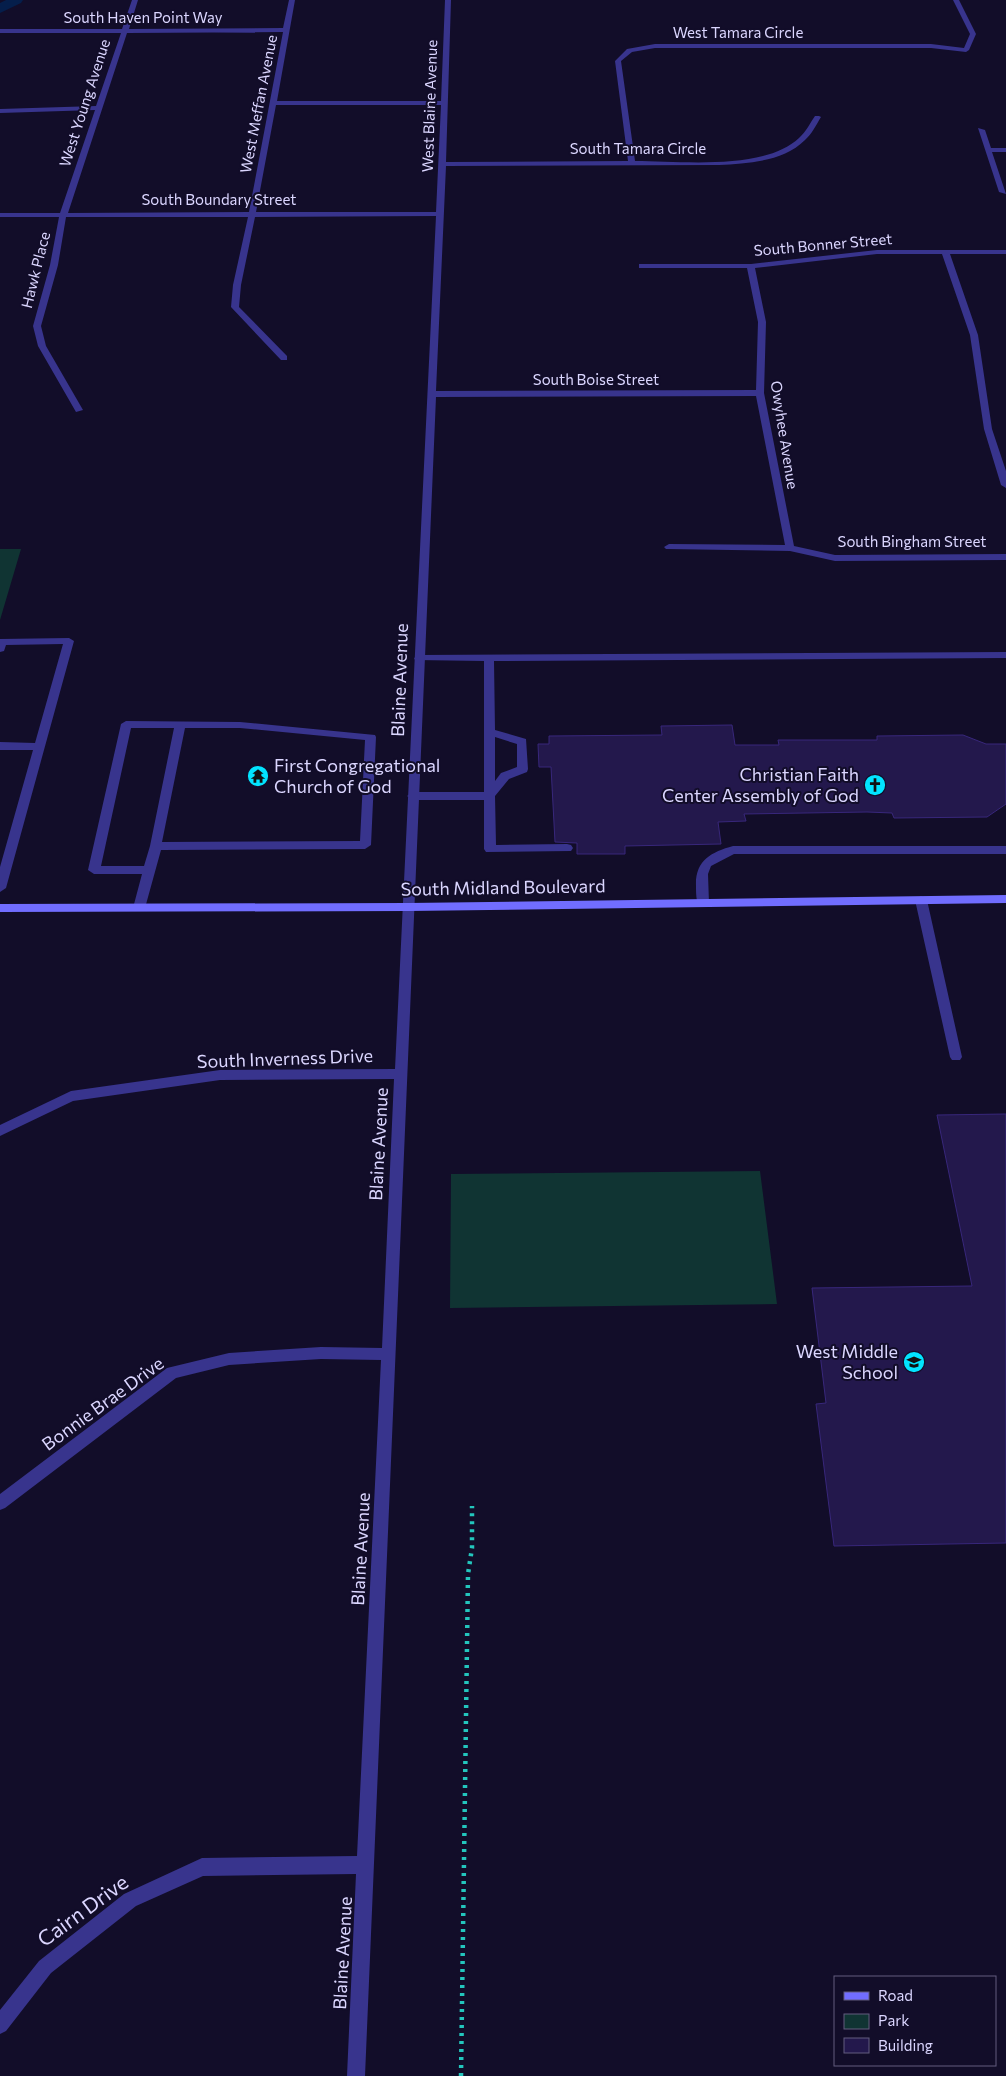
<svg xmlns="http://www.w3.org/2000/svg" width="1006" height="2076" viewBox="0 0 1006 2076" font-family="Commissioner,sans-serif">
  <rect width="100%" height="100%" fill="#120d29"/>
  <path fill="#103433" d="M 0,549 L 21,549 L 0,620 Z
    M 760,1171 L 777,1304 L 450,1308 L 451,1174 Z"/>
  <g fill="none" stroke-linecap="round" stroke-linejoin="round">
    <path fill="#051e4b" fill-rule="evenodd" d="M 6,0 L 23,0 L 21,3 L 0,13 L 0,3 Z"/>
  </g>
  <path fill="#23184c" stroke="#38277b" d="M 732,725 L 735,745 L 779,745 L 778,740 L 877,740 L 877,736 L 963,735 L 986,744 L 1006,744 L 1006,804 L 987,817 L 894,818 L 892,813 L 867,812 L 744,814 L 746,821 L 718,822 L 721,844 L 625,846 L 625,854 L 577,854 L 577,843 L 555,842 L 551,767 L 539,767 L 538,744 L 549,744 L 549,736 L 662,735 L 661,726 Z
    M 1006,1114 L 1006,1543 L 834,1546 L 816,1404 L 826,1403 L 812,1288 L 972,1286 L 937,1115 Z"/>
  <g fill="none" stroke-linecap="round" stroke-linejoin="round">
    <path stroke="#23c6bd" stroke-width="4.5" stroke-dasharray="3 5" stroke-linecap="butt" d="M 461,2076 L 468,1574 L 472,1548 L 472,1506"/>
    <path fill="#38348d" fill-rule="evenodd" d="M 978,128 L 985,130 L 991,148 L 1006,148 L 1006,152 L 992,152 L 1006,194 L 999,192 Z
      M 69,638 L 74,641 L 6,888 L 0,892 L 0,867 L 33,750 L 0,750 L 0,742 L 35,743 L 63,644 L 6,645 L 4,651 L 0,652 L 0,639 Z
      M 1006,652 L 1006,658 L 494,661 L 495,730 L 526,739 L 528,769 L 527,772 L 509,779 L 495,796 L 496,845 L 567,844 L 571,845 L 573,848 L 571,851 L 486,852 L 484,849 L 484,800 L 413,800 L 407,796 L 413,792 L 484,792 L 484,661 L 415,660 L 414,658 L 419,655 ZM 495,737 L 517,744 L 517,767 L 501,773 L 495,781 Z
      M 126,721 L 240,722 L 375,735 L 376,737 L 371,845 L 365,849 L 161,850 L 145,908 L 143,911 L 135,911 L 133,908 L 142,874 L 94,874 L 88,870 L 121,724 ZM 131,728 L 174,728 L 150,846 L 144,866 L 101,866 ZM 185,728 L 240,728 L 365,740 L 360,841 L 162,842 Z
      M 733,846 L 1006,846 L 1006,854 L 734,854 L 711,866 L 708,874 L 709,903 L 703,907 L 699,906 C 696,900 696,893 696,886 C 695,861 711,852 733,846 Z
      M 921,896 L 927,900 L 962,1057 L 960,1060 L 952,1060 L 950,1057 L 915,900 Z"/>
    <path fill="#38348d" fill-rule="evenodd" d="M 132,0 L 138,0 L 129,29 L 283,28 L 289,0 L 295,0 L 277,101 L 441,101 L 445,0 L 451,0 L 446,162 L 628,161 L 615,61 L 627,49 L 655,44 L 931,44 L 964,48 L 970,34 L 953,0 L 959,0 L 976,34 L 969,50 L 966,52 L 931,48 L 655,48 L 632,52 L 621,61 L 635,161 C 681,161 764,171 799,138 C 806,132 810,123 815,116 L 819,116 L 821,117 C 816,125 812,134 805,140 C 783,162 748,163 719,165 L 446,166 L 436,391 L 756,390 L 758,322 L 747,268 L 639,268 L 639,264 L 751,264 L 877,250 L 1006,250 L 1006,254 L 950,254 L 978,335 L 992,429 L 1006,471 L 1006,488 L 1001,485 L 984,429 L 970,335 L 942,254 L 877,254 L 755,268 L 766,322 L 764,393 L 794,546 L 835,555 L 1006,554 L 1006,560 L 835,561 L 790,551 L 666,549 L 664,547 L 669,544 L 785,545 L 756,396 L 436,397 L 365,2076 L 347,2076 L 356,1874 L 203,1876 L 136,1906 L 51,1973 L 6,2031 L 0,2034 L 0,2010 L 39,1961 L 124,1894 L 202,1858 L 357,1856 L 381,1360 L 321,1359 L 229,1365 L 176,1378 L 5,1508 L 0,1510 L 0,1494 L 167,1368 L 229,1353 L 321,1347 L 382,1348 L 394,1079 L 220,1080 L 73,1101 L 0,1136 L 0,1125 L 71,1091 L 220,1070 L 395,1069 L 436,216 L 255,217 L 241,285 L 239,307 L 287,356 L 287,360 L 281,360 L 231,307 L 233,285 L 248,217 L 66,217 L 58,265 L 41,326 L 46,346 L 83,410 L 76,412 L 38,346 L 33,326 L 50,265 L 59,217 L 0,217 L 0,213 L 60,213 L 95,110 L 0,113 L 0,109 L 96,106 L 121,33 L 0,33 L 0,29 L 122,29 ZM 283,32 L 249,212 L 68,213 L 127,33 ZM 276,105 L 441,105 L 436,212 L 256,212 Z"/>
    <path fill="#716dff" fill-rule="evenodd" d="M 1006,895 L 1006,903 L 408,911 L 0,912 L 0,904 L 408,903 Z"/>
  </g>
  <defs>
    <g id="temple-disc" transform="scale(1.125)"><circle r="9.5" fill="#02e4ff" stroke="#120d29"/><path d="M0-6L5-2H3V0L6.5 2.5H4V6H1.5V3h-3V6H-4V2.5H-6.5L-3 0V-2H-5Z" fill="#111"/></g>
    <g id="church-disc" transform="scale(1.125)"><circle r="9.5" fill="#02e4ff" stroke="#120d29"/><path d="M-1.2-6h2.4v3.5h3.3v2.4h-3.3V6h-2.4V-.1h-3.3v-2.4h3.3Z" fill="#111"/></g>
    <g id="school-disc" transform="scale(1.125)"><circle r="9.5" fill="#02e4ff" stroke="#120d29"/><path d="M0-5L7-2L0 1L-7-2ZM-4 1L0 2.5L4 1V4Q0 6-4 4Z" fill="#111"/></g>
  </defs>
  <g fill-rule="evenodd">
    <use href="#temple-disc" x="258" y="776"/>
    <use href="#church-disc" x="875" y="785"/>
    <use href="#school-disc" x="914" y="1362"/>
  </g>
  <g text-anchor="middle" stroke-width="4" stroke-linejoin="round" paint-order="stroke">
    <g font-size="15" fill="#dbd6ff" stroke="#120d29">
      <text x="143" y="23">South Haven Point Way</text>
      <text x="738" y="38">West Tamara Circle</text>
      <text transform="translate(85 103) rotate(-72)" y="5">West Young Avenue</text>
      <text transform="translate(259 104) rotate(-79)" y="5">West Meffan Avenue</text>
      <text transform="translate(430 106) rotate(-88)" y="5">West Blaine Avenue</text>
      <text x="638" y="154">South Tamara Circle</text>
      <text x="219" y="205">South Boundary Street</text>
      <text transform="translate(823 245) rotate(-5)" y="5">South Bonner Street</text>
      <text transform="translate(36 270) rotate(-76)" y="5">Hawk Place</text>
      <text x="596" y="385">South Boise Street</text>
      <text transform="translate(784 435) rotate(81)" y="5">Owyhee Avenue</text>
      <text x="912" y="547">South Bingham Street</text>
    </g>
    <g font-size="18" fill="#dbd6ff" stroke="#120d29">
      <text transform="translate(400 680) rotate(-88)" y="6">Blaine Avenue</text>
      <text transform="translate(503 888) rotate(-1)" y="6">South Midland Boulevard</text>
      <text transform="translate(285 1059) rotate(-2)" y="6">South Inverness Drive</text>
      <text transform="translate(379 1144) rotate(-87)" y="6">Blaine Avenue</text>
      <text transform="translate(103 1404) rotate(-36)" y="6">Bonnie Brae Drive</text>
      <text transform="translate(361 1549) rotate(-87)" y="6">Blaine Avenue</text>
      <text transform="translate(343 1953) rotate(-87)" y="6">Blaine Avenue</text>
    </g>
    <g font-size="18" fill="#dbd6ff" stroke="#120d29" text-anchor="end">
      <text x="274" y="772" text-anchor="start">First Congregational<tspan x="274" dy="21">Church of God</tspan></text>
      <text x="859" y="781">Christian Faith<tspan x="859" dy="21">Center Assembly of God</tspan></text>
      <text x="898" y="1358">West Middle<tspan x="898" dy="21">School</tspan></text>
    </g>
    <g font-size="21" fill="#dbd6ff" stroke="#120d29">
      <text transform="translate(83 1911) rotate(-36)" y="7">Cairn Drive</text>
    </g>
  </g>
  <rect x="834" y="1976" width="162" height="90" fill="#120d29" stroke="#625d7f"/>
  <rect x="844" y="1992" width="25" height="8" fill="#716dff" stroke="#625d7f"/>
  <text x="878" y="2001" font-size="15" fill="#dbd6ff">Road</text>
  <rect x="844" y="2014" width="25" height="15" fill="#103433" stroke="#625d7f"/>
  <text x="878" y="2026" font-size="15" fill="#dbd6ff">Park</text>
  <rect x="844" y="2038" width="25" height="15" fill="#23184c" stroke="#625d7f"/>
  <text x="878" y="2051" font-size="15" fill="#dbd6ff">Building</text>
</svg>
